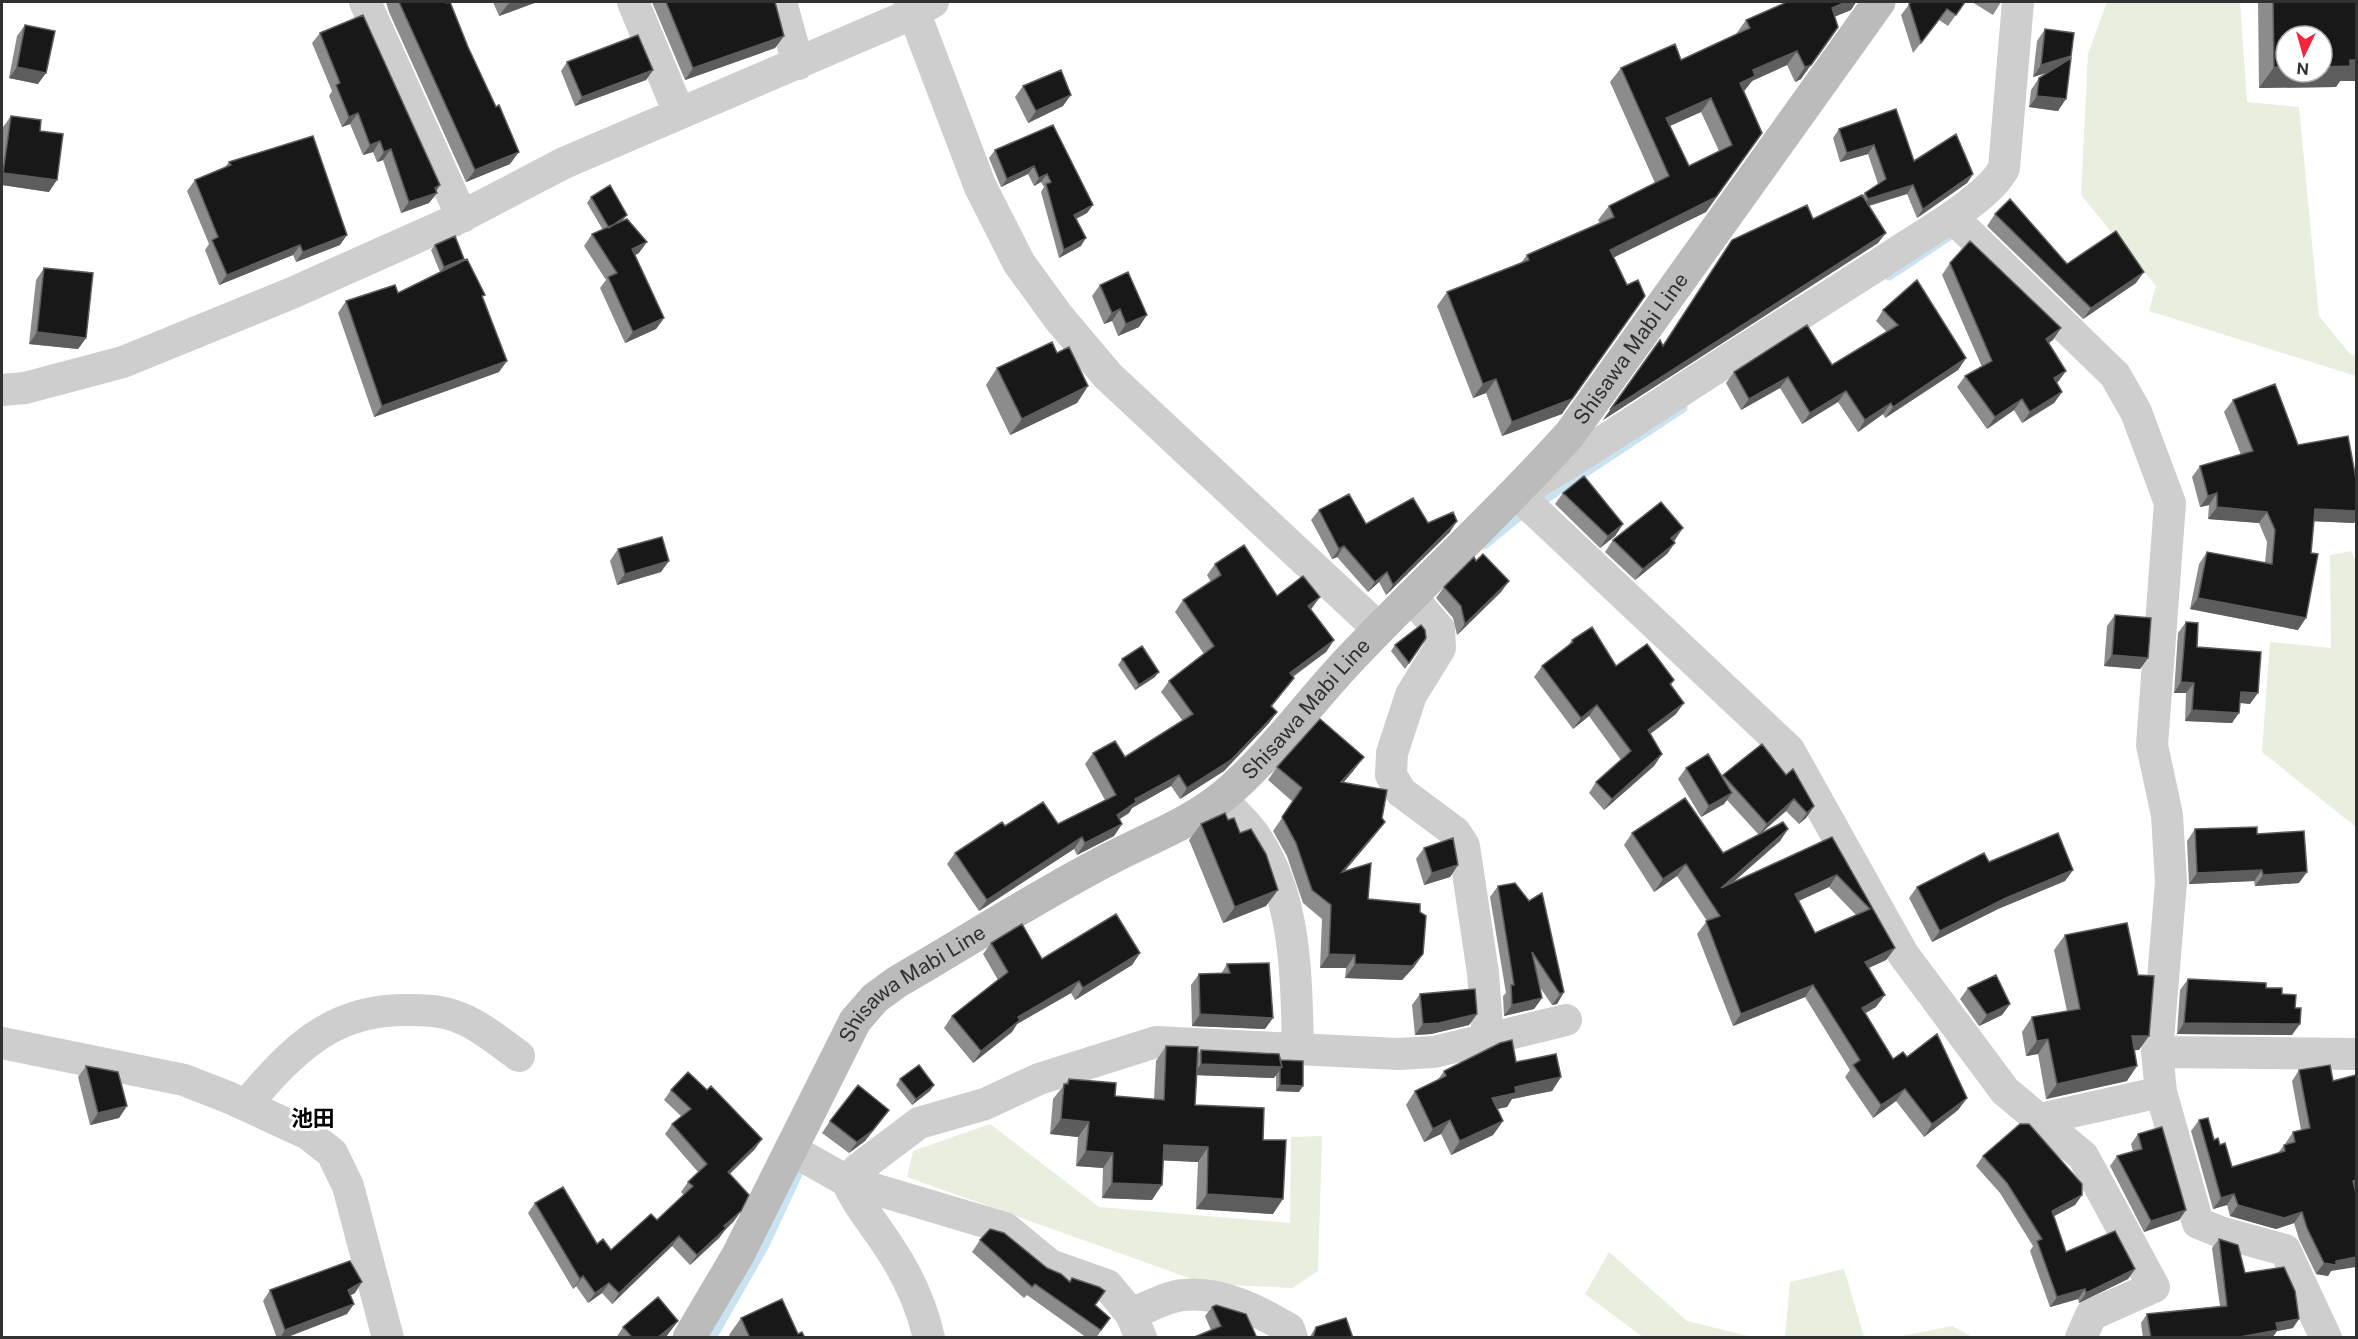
<svg xmlns="http://www.w3.org/2000/svg" width="2358" height="1339" viewBox="0 0 2358 1339" font-family="'Public Sans','Noto Sans JP',sans-serif">
  <rect width="100%" height="100%" fill="#fff"/>
  <path fill="#e8efde" d="M 2107,2 L 2240,2 L 2247,102 L 2299,107 L 2319,316 L 2350,354 L 2356,356 L 2356,376 L 2149,311 L 2156,286 L 2081,195 L 2088,54 Z
    M 2351,551 L 2356,562 L 2356,827 L 2262,752 L 2270,642 L 2331,648 L 2330,555 Z
    M 990,1124 L 1099,1207 L 1290,1223 L 1291,1137 L 1322,1136 L 1318,1271 L 1292,1288 L 1206,1284 L 907,1177 L 913,1151 Z
    M 1609,1252 L 1687,1321 L 1752,1337 L 1643,1337 L 1585,1294 Z
    M 1844,1269 L 1864,1337 L 1785,1337 L 1790,1282 Z
    M 1952,1326 L 1972,1337 L 1897,1337 Z"/>
  <g fill="none" stroke-linecap="round" stroke-linejoin="round">
    <path stroke="#c9e3f0" stroke-width="9" d="M 1889,276 L 1957,231
      M 1484,545 L 1521,515 L 1683,408
      M 712,1338 L 764,1247 L 799,1172"/>
    <path stroke="#cecece" stroke-width="32" d="M 365,2 L 462,217
      M 633,2 L 679,113
      M 781,2 L 798,64
      M 2018,2 L 2004,168 C 1991,195 1932,230 1905,247 C 1842,289 1777,328 1713,370 C 1647,412 1585,455 1517,494 L 1789,750 L 1903,954 L 2005,1091 L 2083,1156 L 2154,1287 L 2091,1315 L 2081,1338
      M 1952,217 L 2115,375 L 2136,412 L 2170,503 L 2152,745 L 2167,815 L 2171,882 L 2157,1052 L 2161,1092 L 2198,1223 L 2223,1233 L 2285,1250 L 2326,1338
      M 2,390 L 25,388 L 123,362 L 292,293 L 451,222 L 564,163 L 914,13 L 933,2
      M 1412,598 L 1439,629 L 1440,648 L 1411,695 L 1392,753 L 1391,775 L 1401,792 L 1455,832 L 1464,846 L 1483,973 L 1488,1039
      M 1220,798 C 1232,811 1248,824 1257,839 C 1297,900 1296,978 1298,1048
      M 2,1043 L 184,1080 L 230,1098 L 308,1134 L 332,1153 L 348,1186 L 388,1338
      M 2157,1052 L 2356,1054
      M 246,1105 C 291,1052 331,1009 406,1010 C 421,1010 438,1010 452,1015 C 476,1022 498,1041 519,1056
      M 2040,1119 L 2161,1092
      M 790,1149 L 847,1181 L 1005,1228 L 1050,1265 L 1107,1285 L 1131,1314 L 1141,1338
      M 847,1181 L 858,1169 L 919,1123 L 985,1104 L 1039,1079 L 1156,1042 L 1398,1054 L 1434,1052 L 1566,1020
      M 847,1181 C 857,1205 873,1222 887,1244 C 907,1273 921,1303 929,1338
      M 1131,1314 C 1147,1308 1167,1296 1184,1295 C 1220,1291 1259,1311 1289,1329 L 1292,1338"/>
    <path stroke="#cecece" stroke-width="33" d="M 910,2 L 980,186 L 1019,263 L 1059,318 L 1108,376 L 1379,629"/>
    <path stroke="#bbb" stroke-width="33" id="s1" d="M 689,1338 L 738,1255 L 855,1021 L 875,998 L 897,982 C 968,941 1037,896 1109,859 C 1147,839 1187,825 1221,798 C 1267,761 1309,702 1351,658 C 1423,582 1500,512 1570,434 L 1879,2"/>
  </g>
  <path fill="#8c8c8c" fill-rule="evenodd" d="M 386,2 L 446,2 L 510,164 L 466,182 L 389,12 Z
    M 493,2 L 537,2 L 499,16 Z
    M 652,2 L 775,2 L 784,36 L 775,48 L 685,80 Z
    M 1787,2 L 1856,2 L 1851,10 L 1835,16 L 1801,79 L 1795,82 L 1787,65 L 1752,81 L 1744,91 L 1762,133 L 1706,212 L 1613,258 L 1562,414 L 1502,436 L 1486,393 L 1473,398 L 1437,306 L 1447,292 L 1521,263 L 1527,255 L 1600,223 L 1598,220 L 1609,206 L 1655,183 L 1610,82 L 1621,68 L 1681,60 L 1736,34 L 1746,20 ZM 1701,112 L 1719,151 L 1689,166 L 1670,126 Z
    M 1911,2 L 1965,2 L 1948,26 L 1939,20 L 1913,53 L 1901,15 Z
    M 1972,2 L 2001,2 L 1993,15 Z
    M 2258,2 L 2356,2 L 2356,81 L 2340,81 L 2336,87 L 2259,88 Z
    M 25,25 L 38,84 L 9,78 L 17,36 Z
    M 2045,29 L 2071,56 L 2069,59 L 2058,111 L 2029,107 L 2031,90 L 2039,78 L 2049,72 L 2033,77 L 2037,41 Z
    M 320,33 L 440,185 L 436,191 L 437,193 L 429,203 L 401,213 L 383,160 L 377,162 L 373,152 L 363,155 L 350,124 L 342,127 L 329,96 L 332,91 L 312,43 Z
    M 567,62 L 653,70 L 646,80 L 575,106 L 561,71 Z
    M 1023,86 L 1063,106 L 1028,123 L 1015,97 Z
    M 11,116 L 40,131 L 49,192 L 2,185 L 2,138 L 3,127 Z
    M 1053,125 L 1093,205 L 1087,213 L 1076,219 L 1081,246 L 1059,258 L 1041,192 L 1044,187 L 1041,182 L 1034,186 L 1028,174 L 1001,187 L 989,158 L 995,150 Z
    M 1839,129 L 1914,161 L 1973,174 L 1967,183 L 1917,218 L 1907,194 L 1869,206 L 1878,243 L 1603,420 L 1663,346 L 1732,240 L 1813,219 L 1862,196 L 1865,193 L 1878,184 L 1868,154 L 1840,162 L 1833,138 Z
    M 229,162 L 340,245 L 296,262 L 293,255 L 219,285 L 205,250 L 209,244 L 187,191 L 195,180 L 225,167 Z
    M 591,197 L 623,220 L 621,222 L 639,253 L 635,255 L 664,318 L 656,329 L 625,343 L 600,288 L 606,280 L 584,246 L 592,234 L 603,230 L 587,203 Z
    M 1995,214 L 2067,264 L 2136,283 L 2083,319 L 1987,226 Z
    M 435,245 L 463,261 L 482,298 L 499,372 L 374,417 L 338,313 L 346,301 L 398,293 L 440,272 L 431,250 Z
    M 1950,263 L 2053,340 L 2049,343 L 2066,371 L 2056,383 L 2062,392 L 2054,403 L 2022,423 L 2014,410 L 1987,429 L 1957,387 L 1965,376 L 1982,367 L 1942,275 Z
    M 44,268 L 86,338 L 78,349 L 29,344 L 36,280 Z
    M 1100,285 L 1139,327 L 1118,336 L 1112,321 L 1104,324 L 1092,296 Z
    M 1883,310 L 1966,358 L 1958,370 L 1885,418 L 1883,414 L 1858,432 L 1838,402 L 1802,424 L 1780,388 L 1741,410 L 1726,383 L 1734,372 L 1832,365 L 1887,332 L 1876,321 Z
    M 1057,353 L 1088,386 L 1077,403 L 1010,435 L 986,385 L 997,368 Z
    M 2233,400 L 2298,445 L 2356,479 L 2356,520 L 2354,523 L 2314,521 L 2298,630 L 2190,609 L 2199,564 L 2207,552 L 2265,563 L 2267,542 L 2259,523 L 2208,519 L 2209,505 L 2200,507 L 2192,477 L 2200,466 L 2241,455 L 2224,412 Z
    M 1563,493 L 1623,524 L 1615,536 L 1600,548 L 1555,504 Z
    M 1319,510 L 1366,524 L 1428,523 L 1450,532 L 1386,595 L 1379,582 L 1368,592 L 1337,557 L 1332,559 L 1311,520 Z
    M 1613,540 L 1675,540 L 1667,554 L 1635,580 L 1605,552 Z
    M 618,549 L 661,572 L 617,585 L 610,561 Z
    M 1476,561 L 1509,581 L 1501,592 L 1457,635 L 1453,618 L 1436,598 L 1444,587 Z
    M 1215,564 L 1277,596 L 1312,608 L 1311,609 L 1334,640 L 1326,652 L 1293,677 L 1294,678 L 1272,706 L 1277,712 L 1269,723 L 1224,771 L 1180,799 L 1171,786 L 1132,808 L 1129,813 L 1119,819 L 1122,824 L 1114,836 L 1077,855 L 1074,849 L 979,911 L 947,864 L 955,853 L 1005,826 L 1058,824 L 1105,800 L 1085,764 L 1093,753 L 1125,757 L 1183,721 L 1161,692 L 1169,681 L 1204,654 L 1175,612 L 1183,600 L 1211,582 L 1207,575 Z
    M 2115,615 L 2148,658 L 2140,669 L 2104,666 L 2107,626 Z
    M 2186,622 L 2197,647 L 2250,704 L 2240,703 L 2232,723 L 2185,721 L 2186,693 L 2174,693 L 2178,633 Z
    M 1426,638 L 1405,669 L 1391,651 L 1395,645 Z
    M 1572,640 L 1616,666 L 1674,680 L 1671,685 L 1676,714 L 1650,734 L 1662,754 L 1654,766 L 1604,810 L 1589,793 L 1596,782 L 1621,760 L 1589,716 L 1573,729 L 1534,677 L 1542,666 L 1567,647 Z
    M 1122,659 L 1155,677 L 1135,690 L 1118,665 Z
    M 1277,767 L 1354,770 L 1343,783 L 1375,835 L 1344,872 L 1368,899 L 1420,912 L 1423,954 L 1414,967 L 1402,980 L 1345,978 L 1346,968 L 1320,968 L 1322,919 L 1303,903 L 1287,856 L 1273,831 L 1293,802 L 1268,780 Z
    M 1686,768 L 1722,776 L 1723,775 L 1786,775 L 1814,806 L 1806,818 L 1799,824 L 1786,811 L 1761,833 L 1788,829 L 1780,841 L 1732,883 L 1832,837 L 1895,948 L 1886,960 L 1868,968 L 1876,1007 L 1865,1013 L 1893,1059 L 1907,1057 L 1967,1098 L 1958,1110 L 1924,1137 L 1896,1101 L 1873,1118 L 1845,1077 L 1850,1070 L 1805,997 L 1733,1026 L 1697,934 L 1707,921 L 1677,876 L 1654,892 L 1624,845 L 1632,833 L 1723,853 L 1759,835 L 1727,800 L 1724,804 L 1701,817 L 1678,779 ZM 1829,887 L 1856,915 L 1815,933 L 1799,901 Z
    M 1228,820 L 1240,833 L 1266,906 L 1223,923 L 1189,840 L 1201,824 Z
    M 2195,829 L 2257,834 L 2299,883 L 2255,886 L 2254,881 L 2189,884 L 2187,841 Z
    M 1424,848 L 1458,865 L 1450,877 L 1424,885 L 1416,859 Z
    M 1989,862 L 2073,870 L 2065,881 L 1998,909 L 1932,942 L 1909,898 L 1917,887 Z
    M 1498,886 L 1564,992 L 1557,1004 L 1552,1005 L 1539,986 L 1542,998 L 1534,1009 L 1504,1016 L 1503,996 L 1506,993 L 1490,897 Z
    M 2065,935 L 2139,1050 L 2135,1050 L 2127,1081 L 2046,1099 L 2038,1054 L 2026,1056 L 2022,1032 L 2032,1017 L 2067,1011 L 2054,950 Z
    M 991,943 L 1042,959 L 1140,953 L 1132,965 L 1075,1000 L 1071,993 L 1017,1024 L 1012,1032 L 973,1063 L 944,1028 L 952,1016 L 998,980 L 983,954 Z
    M 1227,964 L 1265,1029 L 1192,1026 L 1191,985 L 1199,974 L 1221,974 Z
    M 2188,979 L 2266,988 L 2282,994 L 2292,1035 L 2177,1034 L 2180,990 Z
    M 1968,988 L 2010,1004 L 2002,1015 L 1979,1026 L 1960,999 Z
    M 1420,994 L 1477,1014 L 1469,1025 L 1431,1034 L 1415,1035 L 1412,1005 Z
    M 1166,1046 L 1197,1055 L 1201,1050 L 1280,1060 L 1299,1092 L 1276,1091 L 1276,1075 L 1274,1078 L 1197,1075 L 1195,1105 L 1263,1140 L 1273,1214 L 1196,1209 L 1198,1162 L 1163,1160 L 1152,1200 L 1102,1198 L 1103,1168 L 1076,1166 L 1078,1137 L 1050,1134 L 1053,1099 L 1069,1079 L 1115,1096 L 1154,1099 L 1156,1061 Z
    M 1516,1062 L 1561,1077 L 1552,1091 L 1512,1099 L 1507,1107 L 1497,1109 L 1503,1121 L 1493,1135 L 1451,1155 L 1441,1134 L 1424,1142 L 1406,1105 L 1415,1091 L 1437,1081 L 1444,1071 Z
    M 86,1066 L 127,1106 L 119,1118 L 90,1125 L 78,1077 Z
    M 2299,1070 L 2333,1081 L 2356,1075 L 2356,1189 L 2355,1189 L 2331,1271 L 2328,1276 L 2316,1274 L 2299,1239 L 2294,1223 L 2276,1229 L 2230,1216 L 2227,1205 L 2213,1209 L 2191,1131 L 2199,1120 L 2214,1140 L 2220,1145 L 2232,1167 L 2278,1153 L 2284,1145 L 2285,1144 L 2293,1132 L 2301,1130 L 2292,1081 Z
    M 900,1079 L 934,1085 L 930,1091 L 912,1105 L 896,1085 Z
    M 671,1090 L 755,1149 L 730,1174 L 741,1211 L 734,1221 L 725,1230 L 719,1238 L 690,1265 L 672,1246 L 612,1304 L 602,1293 L 588,1303 L 576,1286 L 573,1289 L 528,1213 L 535,1203 L 597,1244 L 611,1250 L 657,1220 L 684,1195 L 681,1192 L 688,1182 L 698,1172 L 665,1134 L 672,1124 L 681,1116 L 664,1100 Z
    M 830,1121 L 881,1121 L 865,1141 L 849,1153 L 822,1133 Z
    M 2138,1134 L 2186,1210 L 2179,1220 L 2144,1232 L 2110,1166 L 2117,1156 L 2133,1152 L 2131,1144 Z
    M 1983,1156 L 2082,1195 L 2075,1205 L 2054,1216 L 2066,1252 L 2135,1269 L 2128,1279 L 2079,1303 L 2078,1299 L 2050,1307 L 2030,1251 L 2033,1246 L 2000,1193 L 1976,1166 Z
    M 2219,1239 L 2245,1273 L 2293,1328 L 2277,1331 L 2272,1338 L 2143,1338 L 2141,1323 L 2147,1314 L 2220,1306 L 2212,1248 Z
    M 980,1240 L 1047,1268 L 1095,1305 L 1110,1318 L 1096,1338 L 1087,1338 L 1027,1295 L 1024,1298 L 972,1252 Z
    M 270,1290 L 355,1293 L 351,1295 L 347,1314 L 285,1338 L 277,1338 L 263,1301 Z
    M 1212,1307 L 1257,1338 L 1211,1330 L 1205,1316 Z
    M 741,1318 L 798,1334 L 805,1338 L 731,1338 L 729,1335 Z
    M 678,1321 L 665,1338 L 616,1338 L 623,1327 Z
    M 1316,1327 L 1353,1338 L 1309,1338 Z"/>
  <path fill="#5d5d5d" d="M 514,2 L 537,2 L 499,16 L 508,4 Z
    M 1846,2 L 1856,2 L 1851,10 L 1822,22 L 1832,8 Z
    M 1838,27 L 1801,79 L 1795,82 L 1805,67 Z
    M 784,36 L 775,48 L 685,80 L 693,68 Z
    M 1797,51 L 1787,65 L 1752,81 L 1745,90 L 1730,97 L 1740,83 L 1753,70 Z
    M 2071,56 L 2063,68 L 2033,77 L 2041,65 Z
    M 2350,60 L 2356,60 L 2356,81 L 2340,81 L 2336,87 L 2259,88 L 2274,67 L 2286,67 L 2286,72 L 2322,72 L 2322,67 Z
    M 17,67 L 46,73 L 38,84 L 9,78 Z
    M 653,70 L 646,80 L 575,106 L 582,97 Z
    M 1071,95 L 1063,106 L 1028,123 L 1036,111 Z
    M 2037,96 L 2066,99 L 2058,111 L 2029,107 Z
    M 1711,98 L 1701,112 L 1656,132 L 1666,118 Z
    M 358,113 L 350,124 L 342,127 L 349,117 Z
    M 1762,133 L 1706,212 L 1600,264 L 1610,250 Z
    M 380,141 L 373,152 L 363,155 L 370,145 Z
    M 1874,145 L 1868,154 L 1840,162 L 1847,153 Z
    M 391,149 L 383,160 L 377,162 L 384,152 Z
    M 519,152 L 510,164 L 466,182 L 475,170 Z
    M 1034,166 L 1028,174 L 1001,187 L 1007,179 Z
    M 3,173 L 57,180 L 49,192 L 2,185 L 2,176 Z
    M 1047,174 L 1041,182 L 1034,186 L 1039,178 Z
    M 1973,174 L 1967,183 L 1917,218 L 1923,209 Z
    M 440,185 L 434,194 L 437,193 L 429,203 L 401,213 L 409,202 Z
    M 1913,185 L 1907,194 L 1861,208 L 1868,199 Z
    M 1093,205 L 1087,213 L 1068,223 L 1074,215 Z
    M 627,215 L 623,220 L 604,233 L 609,228 Z
    M 1886,233 L 1878,243 L 1603,420 L 1610,410 Z
    M 347,235 L 340,245 L 296,262 L 303,252 Z
    M 1086,238 L 1081,246 L 1059,258 L 1064,250 Z
    M 647,242 L 639,253 L 624,261 L 632,249 Z
    M 300,245 L 293,255 L 219,285 L 227,275 Z
    M 464,259 L 460,265 L 440,273 L 444,267 Z
    M 2144,272 L 2136,283 L 2083,319 L 2091,308 Z
    M 1645,296 L 1562,414 L 1502,436 L 1512,422 Z
    M 1120,309 L 1112,321 L 1104,324 L 1112,313 Z
    M 1147,315 L 1139,327 L 1118,336 L 1126,324 Z
    M 664,318 L 656,329 L 625,343 L 633,332 Z
    M 2061,328 L 2053,340 L 2038,350 L 2046,339 Z
    M 37,332 L 86,338 L 78,349 L 29,344 Z
    M 1966,358 L 1958,370 L 1885,418 L 1893,407 Z
    M 507,361 L 499,372 L 374,417 L 382,406 Z
    M 2066,371 L 2058,382 L 2046,390 L 2054,378 Z
    M 1788,377 L 1780,388 L 1741,410 L 1749,399 Z
    M 1496,379 L 1486,393 L 1473,398 L 1483,384 Z
    M 1088,386 L 1077,403 L 1010,435 L 1022,419 Z
    M 1846,391 L 1838,402 L 1802,424 L 1810,413 Z
    M 2062,392 L 2054,403 L 2022,423 L 2030,412 Z
    M 2022,399 L 2014,410 L 1987,429 L 1995,417 Z
    M 1891,403 L 1883,414 L 1858,432 L 1865,420 Z
    M 2217,493 L 2209,505 L 2200,507 L 2208,496 Z
    M 2217,507 L 2267,512 L 2259,523 L 2208,519 Z
    M 2315,509 L 2356,511 L 2356,520 L 2354,523 L 2307,521 Z
    M 1457,521 L 1450,532 L 1386,595 L 1393,585 Z
    M 1623,524 L 1615,536 L 1600,548 L 1608,536 Z
    M 1683,528 L 1675,540 L 1663,549 L 1671,538 Z
    M 1675,543 L 1667,554 L 1635,580 L 1643,569 Z
    M 1344,546 L 1337,557 L 1332,559 L 1339,549 Z
    M 669,561 L 661,572 L 617,585 L 625,574 Z
    M 1387,572 L 1379,582 L 1368,592 L 1375,582 Z
    M 1509,581 L 1501,592 L 1457,635 L 1465,624 Z
    M 1320,597 L 1312,608 L 1300,617 L 1308,606 Z
    M 2198,598 L 2306,618 L 2298,630 L 2190,609 Z
    M 1334,640 L 1326,652 L 1282,684 L 1290,673 Z
    M 2112,655 L 2148,658 L 2140,669 L 2104,666 Z
    M 1159,672 L 1155,677 L 1135,690 L 1139,685 Z
    M 2181,682 L 2194,683 L 2186,693 L 2174,693 Z
    M 2241,692 L 2258,693 L 2250,704 L 2233,702 Z
    M 1684,703 L 1676,714 L 1640,742 L 1648,730 Z
    M 1597,705 L 1589,716 L 1573,729 L 1581,718 Z
    M 2192,710 L 2239,713 L 2232,723 L 2185,721 Z
    M 1277,712 L 1269,723 L 1224,771 L 1180,799 L 1187,788 Z
    M 1662,754 L 1654,766 L 1604,810 L 1612,799 Z
    M 1364,757 L 1354,770 L 1332,796 L 1341,782 Z
    M 1179,775 L 1171,786 L 1132,808 L 1129,813 L 1109,826 L 1117,815 L 1135,799 Z
    M 1732,793 L 1724,804 L 1701,817 L 1709,806 Z
    M 1794,799 L 1786,811 L 1759,835 L 1767,824 Z
    M 1814,806 L 1806,818 L 1799,824 L 1807,813 Z
    M 1385,822 L 1375,835 L 1332,886 L 1342,872 Z
    M 1122,824 L 1114,836 L 1077,855 L 1085,843 Z
    M 1788,829 L 1780,841 L 1713,900 L 1721,888 Z
    M 1082,837 L 1074,849 L 979,911 L 987,900 Z
    M 1686,864 L 1677,876 L 1654,892 L 1663,879 Z
    M 1458,865 L 1450,877 L 1424,885 L 1432,873 Z
    M 2073,870 L 2065,881 L 1998,909 L 1932,942 L 1940,931 L 2006,898 Z
    M 2262,870 L 2254,881 L 2189,884 L 2197,873 Z
    M 2307,872 L 2299,883 L 2255,886 L 2263,875 Z
    M 1837,875 L 1829,887 L 1787,906 L 1795,894 Z
    M 1278,890 L 1266,906 L 1223,923 L 1235,907 Z
    M 1895,948 L 1886,960 L 1856,974 L 1865,962 Z
    M 1140,953 L 1132,965 L 1075,1000 L 1083,988 Z
    M 1329,954 L 1355,955 L 1346,968 L 1320,968 Z
    M 1423,954 L 1414,967 L 1402,980 L 1345,978 L 1355,964 Z
    M 1079,981 L 1071,993 L 1017,1024 L 1012,1032 L 973,1063 L 981,1051 L 1018,1017 Z
    M 1813,985 L 1805,997 L 1733,1026 L 1741,1014 Z
    M 1564,992 L 1557,1004 L 1552,1005 L 1560,994 Z
    M 1885,995 L 1876,1007 L 1854,1020 L 1862,1008 Z
    M 1542,998 L 1534,1009 L 1504,1016 L 1512,1005 Z
    M 2010,1004 L 2002,1015 L 1979,1026 L 1987,1015 Z
    M 1200,1014 L 1273,1018 L 1265,1029 L 1192,1026 Z
    M 1477,1014 L 1469,1025 L 1431,1034 L 1415,1035 L 1423,1024 Z
    M 2184,1023 L 2300,1024 L 2292,1035 L 2177,1034 Z
    M 2132,1036 L 2149,1036 L 2139,1050 L 2122,1051 Z
    M 2048,1039 L 2038,1054 L 2026,1056 L 2037,1041 Z
    M 1201,1064 L 1282,1067 L 1274,1078 L 1193,1075 Z
    M 2137,1066 L 2127,1081 L 2046,1099 L 2057,1084 Z
    M 1561,1077 L 1552,1091 L 1512,1099 L 1507,1107 L 1482,1112 L 1492,1098 L 1515,1087 Z
    M 934,1085 L 930,1091 L 912,1105 L 916,1099 Z
    M 1280,1085 L 1303,1086 L 1299,1092 L 1276,1091 Z
    M 1905,1089 L 1896,1101 L 1873,1118 L 1881,1105 Z
    M 1967,1098 L 1958,1110 L 1924,1137 L 1932,1124 Z
    M 127,1106 L 119,1118 L 90,1125 L 98,1113 Z
    M 889,1110 L 865,1141 L 849,1153 L 857,1142 Z
    M 1061,1119 L 1089,1122 L 1078,1137 L 1050,1134 Z
    M 1450,1120 L 1441,1134 L 1424,1142 L 1433,1129 Z
    M 1503,1121 L 1493,1135 L 1451,1155 L 1460,1141 Z
    M 762,1139 L 755,1149 L 721,1182 L 728,1172 Z
    M 1164,1145 L 1208,1147 L 1198,1162 L 1153,1160 Z
    M 1086,1151 L 1113,1153 L 1103,1168 L 1076,1166 Z
    M 2356,1180 L 2356,1189 L 2345,1192 L 2353,1181 Z
    M 1112,1183 L 1162,1185 L 1152,1200 L 1102,1198 Z
    M 1207,1194 L 1283,1199 L 1273,1214 L 1196,1209 Z
    M 2234,1194 L 2227,1205 L 2213,1209 L 2221,1198 Z
    M 2082,1195 L 2075,1205 L 2045,1221 L 2052,1211 Z
    M 2238,1205 L 2302,1212 L 2294,1223 L 2276,1229 L 2230,1216 Z
    M 2186,1210 L 2179,1220 L 2144,1232 L 2151,1221 Z
    M 741,1211 L 734,1221 L 725,1230 L 719,1238 L 690,1265 L 697,1255 L 724,1226 Z
    M 679,1236 L 672,1246 L 612,1304 L 619,1293 Z
    M 2356,1257 L 2356,1267 L 2331,1271 L 2328,1276 L 2316,1274 L 2324,1263 Z
    M 2135,1269 L 2128,1279 L 2079,1303 L 2086,1293 Z
    M 583,1276 L 576,1286 L 573,1289 L 580,1279 Z
    M 362,1282 L 355,1293 L 341,1300 L 348,1290 Z
    M 609,1283 L 602,1293 L 588,1303 L 595,1293 Z
    M 2085,1289 L 2078,1299 L 2050,1307 L 2057,1297 Z
    M 354,1304 L 347,1314 L 285,1338 L 280,1338 L 285,1330 Z
    M 2299,1319 L 2293,1328 L 2277,1331 L 2272,1338 L 2234,1338 L 2276,1323 Z
    M 678,1321 L 665,1338 L 657,1338 Z"/>
  <path fill="#181818" stroke="#5d5d5d" stroke-width="1.5" fill-rule="evenodd" d="M 399,2 L 446,2 L 447,3 L 450,2 L 468,47 L 496,107 L 499,105 L 519,152 L 475,170 Z
    M 666,2 L 775,2 L 784,36 L 693,68 Z
    M 1787,2 L 1846,2 L 1832,8 L 1838,27 L 1811,65 L 1805,67 L 1797,51 L 1753,70 L 1755,76 L 1740,83 L 1762,133 L 1716,197 L 1610,250 L 1627,285 L 1638,280 L 1645,296 L 1572,399 L 1512,422 L 1496,379 L 1483,384 L 1447,292 L 1529,260 L 1527,255 L 1614,217 L 1609,206 L 1669,176 L 1621,68 L 1675,44 L 1681,60 L 1750,28 L 1746,20 ZM 1711,98 L 1732,145 L 1689,166 L 1666,118 Z
    M 1911,2 L 1965,2 L 1956,15 L 1947,9 L 1921,43 L 1909,4 Z
    M 2273,2 L 2356,2 L 2356,60 L 2350,60 L 2350,66 L 2322,67 L 2322,36 L 2286,36 L 2286,67 L 2274,67 Z
    M 363,15 L 440,185 L 435,188 L 437,193 L 409,202 L 391,149 L 384,152 L 380,141 L 370,145 L 358,113 L 349,117 L 336,85 L 340,83 L 320,33 Z
    M 25,25 L 55,31 L 46,73 L 17,67 Z
    M 2045,29 L 2074,33 L 2071,56 L 2041,65 Z
    M 638,35 L 653,70 L 582,97 L 567,62 Z
    M 2071,58 L 2066,99 L 2037,96 L 2039,78 Z
    M 1061,70 L 1071,95 L 1036,111 L 1023,86 Z
    M 1896,109 L 1914,161 L 1956,134 L 1973,174 L 1923,209 L 1913,185 L 1868,199 L 1865,193 L 1886,179 L 1874,145 L 1847,153 L 1839,129 Z
    M 11,116 L 41,120 L 40,131 L 63,134 L 57,180 L 3,173 Z
    M 1053,125 L 1093,205 L 1074,215 L 1086,238 L 1064,250 L 1046,184 L 1051,182 L 1047,174 L 1039,178 L 1034,166 L 1007,179 L 995,150 Z
    M 313,136 L 347,235 L 303,252 L 300,245 L 227,275 L 212,240 L 218,237 L 195,180 L 231,165 L 229,162 Z
    M 610,185 L 627,215 L 609,228 L 591,197 Z
    M 1862,195 L 1886,233 L 1610,410 L 1660,340 L 1663,346 L 1732,240 L 1807,205 L 1813,219 Z
    M 2010,199 L 2067,264 L 2116,231 L 2144,272 L 2091,308 L 1995,214 Z
    M 627,219 L 647,242 L 632,249 L 664,318 L 633,332 L 608,277 L 617,273 L 592,234 Z
    M 455,236 L 464,259 L 444,267 L 435,245 Z
    M 1970,241 L 2061,328 L 2046,339 L 2066,371 L 2054,378 L 2062,392 L 2030,412 L 2022,399 L 1995,417 L 1965,376 L 1992,361 L 1950,263 Z
    M 467,259 L 485,295 L 482,296 L 507,361 L 382,406 L 346,301 L 395,285 L 398,293 Z
    M 44,268 L 93,273 L 86,338 L 37,332 Z
    M 1128,272 L 1147,315 L 1126,324 L 1120,309 L 1112,313 L 1100,285 Z
    M 1917,280 L 1966,358 L 1893,407 L 1891,403 L 1865,420 L 1846,391 L 1810,413 L 1788,377 L 1749,399 L 1734,372 L 1807,325 L 1832,365 L 1898,325 L 1883,310 Z
    M 1052,342 L 1057,353 L 1069,347 L 1088,386 L 1022,419 L 997,368 Z
    M 2275,384 L 2298,445 L 2348,436 L 2356,479 L 2356,511 L 2315,509 L 2311,553 L 2318,554 L 2306,618 L 2198,598 L 2207,552 L 2272,564 L 2275,530 L 2267,512 L 2217,507 L 2217,493 L 2208,496 L 2200,466 L 2253,451 L 2233,400 Z
    M 1584,476 L 1623,524 L 1608,536 L 1563,493 Z
    M 1349,494 L 1366,524 L 1413,498 L 1428,523 L 1453,512 L 1457,521 L 1393,585 L 1387,572 L 1375,582 L 1344,546 L 1339,549 L 1319,510 Z
    M 1661,502 L 1683,528 L 1671,538 L 1675,543 L 1643,569 L 1613,540 Z
    M 662,537 L 669,561 L 625,574 L 618,549 Z
    M 1244,545 L 1277,596 L 1303,576 L 1320,597 L 1308,606 L 1334,640 L 1290,673 L 1294,678 L 1271,706 L 1277,712 L 1231,760 L 1187,788 L 1179,775 L 1135,799 L 1136,802 L 1117,815 L 1122,824 L 1085,843 L 1082,837 L 987,900 L 955,853 L 1002,822 L 1005,826 L 1043,802 L 1058,824 L 1116,795 L 1093,753 L 1115,741 L 1125,757 L 1193,714 L 1169,681 L 1214,646 L 1183,600 L 1221,575 L 1215,564 Z
    M 1483,554 L 1509,581 L 1465,624 L 1461,606 L 1444,587 L 1474,557 L 1476,561 Z
    M 2115,615 L 2151,618 L 2148,658 L 2112,655 Z
    M 2186,622 L 2198,623 L 2197,647 L 2261,652 L 2258,693 L 2241,692 L 2239,713 L 2192,710 L 2194,683 L 2181,682 Z
    M 1421,625 L 1425,630 L 1426,638 L 1409,663 L 1395,645 Z
    M 1592,627 L 1616,666 L 1647,644 L 1674,680 L 1670,684 L 1684,703 L 1648,730 L 1662,754 L 1612,799 L 1596,782 L 1631,751 L 1597,705 L 1581,718 L 1542,666 L 1573,642 L 1572,640 Z
    M 1142,646 L 1159,672 L 1139,685 L 1122,659 Z
    M 1320,719 L 1364,757 L 1341,782 L 1387,790 L 1382,818 L 1385,822 L 1342,872 L 1371,863 L 1368,899 L 1420,904 L 1420,912 L 1426,916 L 1423,954 L 1412,966 L 1355,964 L 1355,955 L 1329,954 L 1331,905 L 1312,890 L 1296,843 L 1282,817 L 1302,788 L 1277,767 Z
    M 1762,744 L 1786,775 L 1793,769 L 1814,806 L 1807,813 L 1794,799 L 1767,824 L 1723,775 Z
    M 1708,754 L 1732,793 L 1709,806 L 1686,768 Z
    M 1685,798 L 1723,853 L 1783,822 L 1788,829 L 1721,888 L 1832,837 L 1895,948 L 1865,962 L 1885,995 L 1862,1008 L 1893,1059 L 1903,1052 L 1907,1057 L 1937,1034 L 1967,1098 L 1932,1124 L 1905,1089 L 1881,1105 L 1853,1065 L 1860,1060 L 1813,985 L 1741,1014 L 1706,921 L 1720,916 L 1686,864 L 1663,879 L 1632,833 ZM 1837,875 L 1870,909 L 1815,933 L 1795,894 Z
    M 1225,813 L 1228,820 L 1234,818 L 1240,833 L 1251,829 L 1266,854 L 1278,890 L 1235,907 L 1201,824 Z
    M 2257,827 L 2257,834 L 2304,831 L 2307,872 L 2263,875 L 2262,870 L 2197,873 L 2195,829 Z
    M 2058,833 L 2073,870 L 2006,898 L 1940,931 L 1917,887 L 1984,853 L 1989,862 Z
    M 1453,838 L 1458,865 L 1432,873 L 1424,848 Z
    M 1515,883 L 1529,901 L 1542,893 L 1564,992 L 1560,994 L 1532,952 L 1542,998 L 1512,1005 L 1511,985 L 1514,985 L 1498,886 Z
    M 1116,914 L 1140,953 L 1083,988 L 1079,981 L 1018,1017 L 1020,1020 L 981,1051 L 952,1016 L 1008,972 L 991,943 L 1022,924 L 1042,959 Z
    M 2127,923 L 2138,975 L 2154,976 L 2149,1036 L 2132,1036 L 2137,1066 L 2057,1084 L 2048,1039 L 2037,1041 L 2032,1017 L 2080,1009 L 2065,935 Z
    M 1269,963 L 1273,1018 L 1200,1014 L 1199,974 L 1230,973 L 1227,964 Z
    M 1996,975 L 2010,1004 L 1987,1015 L 1968,988 Z
    M 2188,979 L 2266,983 L 2266,988 L 2282,988 L 2282,994 L 2296,995 L 2295,1008 L 2301,1008 L 2300,1024 L 2184,1023 Z
    M 1475,989 L 1477,1014 L 1439,1023 L 1423,1024 L 1420,994 Z
    M 1512,1040 L 1516,1062 L 1556,1054 L 1561,1077 L 1515,1087 L 1516,1093 L 1492,1098 L 1503,1121 L 1460,1141 L 1450,1120 L 1433,1129 L 1415,1091 L 1446,1076 L 1444,1071 L 1500,1043 Z
    M 1166,1046 L 1198,1047 L 1195,1105 L 1264,1108 L 1263,1140 L 1286,1140 L 1283,1199 L 1207,1194 L 1208,1147 L 1164,1145 L 1162,1185 L 1112,1183 L 1113,1153 L 1086,1151 L 1089,1122 L 1061,1119 L 1064,1084 L 1068,1084 L 1069,1079 L 1116,1083 L 1115,1096 L 1164,1100 Z
    M 1201,1050 L 1279,1054 L 1282,1067 L 1201,1064 Z
    M 1280,1060 L 1303,1061 L 1303,1086 L 1280,1085 L 1280,1069 L 1282,1067 Z
    M 919,1065 L 934,1085 L 916,1099 L 900,1079 Z
    M 2330,1065 L 2333,1081 L 2356,1075 L 2356,1180 L 2353,1181 L 2356,1193 L 2356,1257 L 2336,1261 L 2336,1265 L 2324,1263 L 2307,1228 L 2302,1212 L 2284,1218 L 2238,1205 L 2234,1194 L 2221,1198 L 2199,1120 L 2208,1118 L 2214,1140 L 2218,1138 L 2220,1145 L 2225,1143 L 2232,1167 L 2285,1151 L 2284,1145 L 2295,1142 L 2293,1132 L 2310,1128 L 2299,1070 Z
    M 86,1066 L 118,1072 L 127,1106 L 98,1113 Z
    M 688,1072 L 707,1090 L 711,1086 L 762,1139 L 728,1172 L 749,1195 L 741,1211 L 724,1226 L 726,1228 L 697,1255 L 679,1236 L 619,1293 L 609,1283 L 595,1293 L 583,1276 L 580,1279 L 535,1203 L 563,1187 L 597,1244 L 603,1239 L 611,1250 L 651,1214 L 657,1220 L 693,1186 L 688,1182 L 707,1164 L 672,1124 L 691,1109 L 671,1090 Z
    M 858,1085 L 889,1110 L 873,1130 L 857,1142 L 830,1121 Z
    M 2020,1124 L 2029,1124 L 2082,1184 L 2082,1195 L 2052,1211 L 2066,1252 L 2115,1231 L 2135,1269 L 2086,1293 L 2085,1289 L 2057,1297 L 2037,1241 L 2042,1239 L 2007,1183 L 1983,1156 Z
    M 2162,1127 L 2186,1210 L 2151,1221 L 2117,1156 L 2142,1149 L 2138,1134 Z
    M 990,1229 L 1004,1233 L 1047,1268 L 1061,1274 L 1070,1282 L 1072,1278 L 1099,1287 L 1105,1291 L 1095,1305 L 1110,1318 L 1101,1330 L 1035,1284 L 1032,1287 L 980,1240 Z
    M 2219,1239 L 2238,1245 L 2245,1273 L 2284,1267 L 2295,1291 L 2299,1319 L 2276,1323 L 2278,1330 L 2234,1338 L 2151,1338 L 2147,1314 L 2227,1306 Z
    M 350,1261 L 362,1282 L 348,1290 L 354,1304 L 285,1330 L 270,1290 Z
    M 658,1297 L 678,1321 L 657,1338 L 627,1338 L 631,1336 L 623,1327 Z
    M 782,1299 L 798,1334 L 802,1332 L 805,1338 L 750,1338 L 741,1318 Z
    M 1216,1305 L 1246,1314 L 1257,1338 L 1192,1338 L 1221,1326 L 1212,1307 Z
    M 1346,1318 L 1353,1338 L 1313,1338 L 1316,1327 Z"/>
  <g text-anchor="middle" stroke-width="6" stroke-linejoin="round" paint-order="stroke">
    <g font-size="21" fill="#313131" stroke="#fff">
      <text dy="7" stroke="none"><textPath href="#s1" startOffset="1398">Shisawa Mabi Line</textPath></text>
      <text dy="7" stroke="none"><textPath href="#s1" startOffset="912">Shisawa Mabi Line</textPath></text>
      <text dy="7" stroke="none"><textPath href="#s1" startOffset="426">Shisawa Mabi Line</textPath></text>
    </g>
    <g font-size="22" font-weight="bold" fill="#000" stroke="#fff">
      <text x="313" y="1126">池田</text>
    </g>
  </g>
  <rect width="2358" height="1339" fill="none" stroke="#313131" stroke-width="6"/>
  <g transform="translate(2304 54) rotate(185)"><circle r="28" fill="#ffffff" stroke="#adadad" stroke-width="1.5"/>
  <path d="M0-4.5L10 22L0 15L-10 22Z" fill="#f6253e"/>
  <text y="-9" font-size="16" font-weight="bold" text-anchor="middle" fill="#313131">N</text>
  </g>
</svg>
